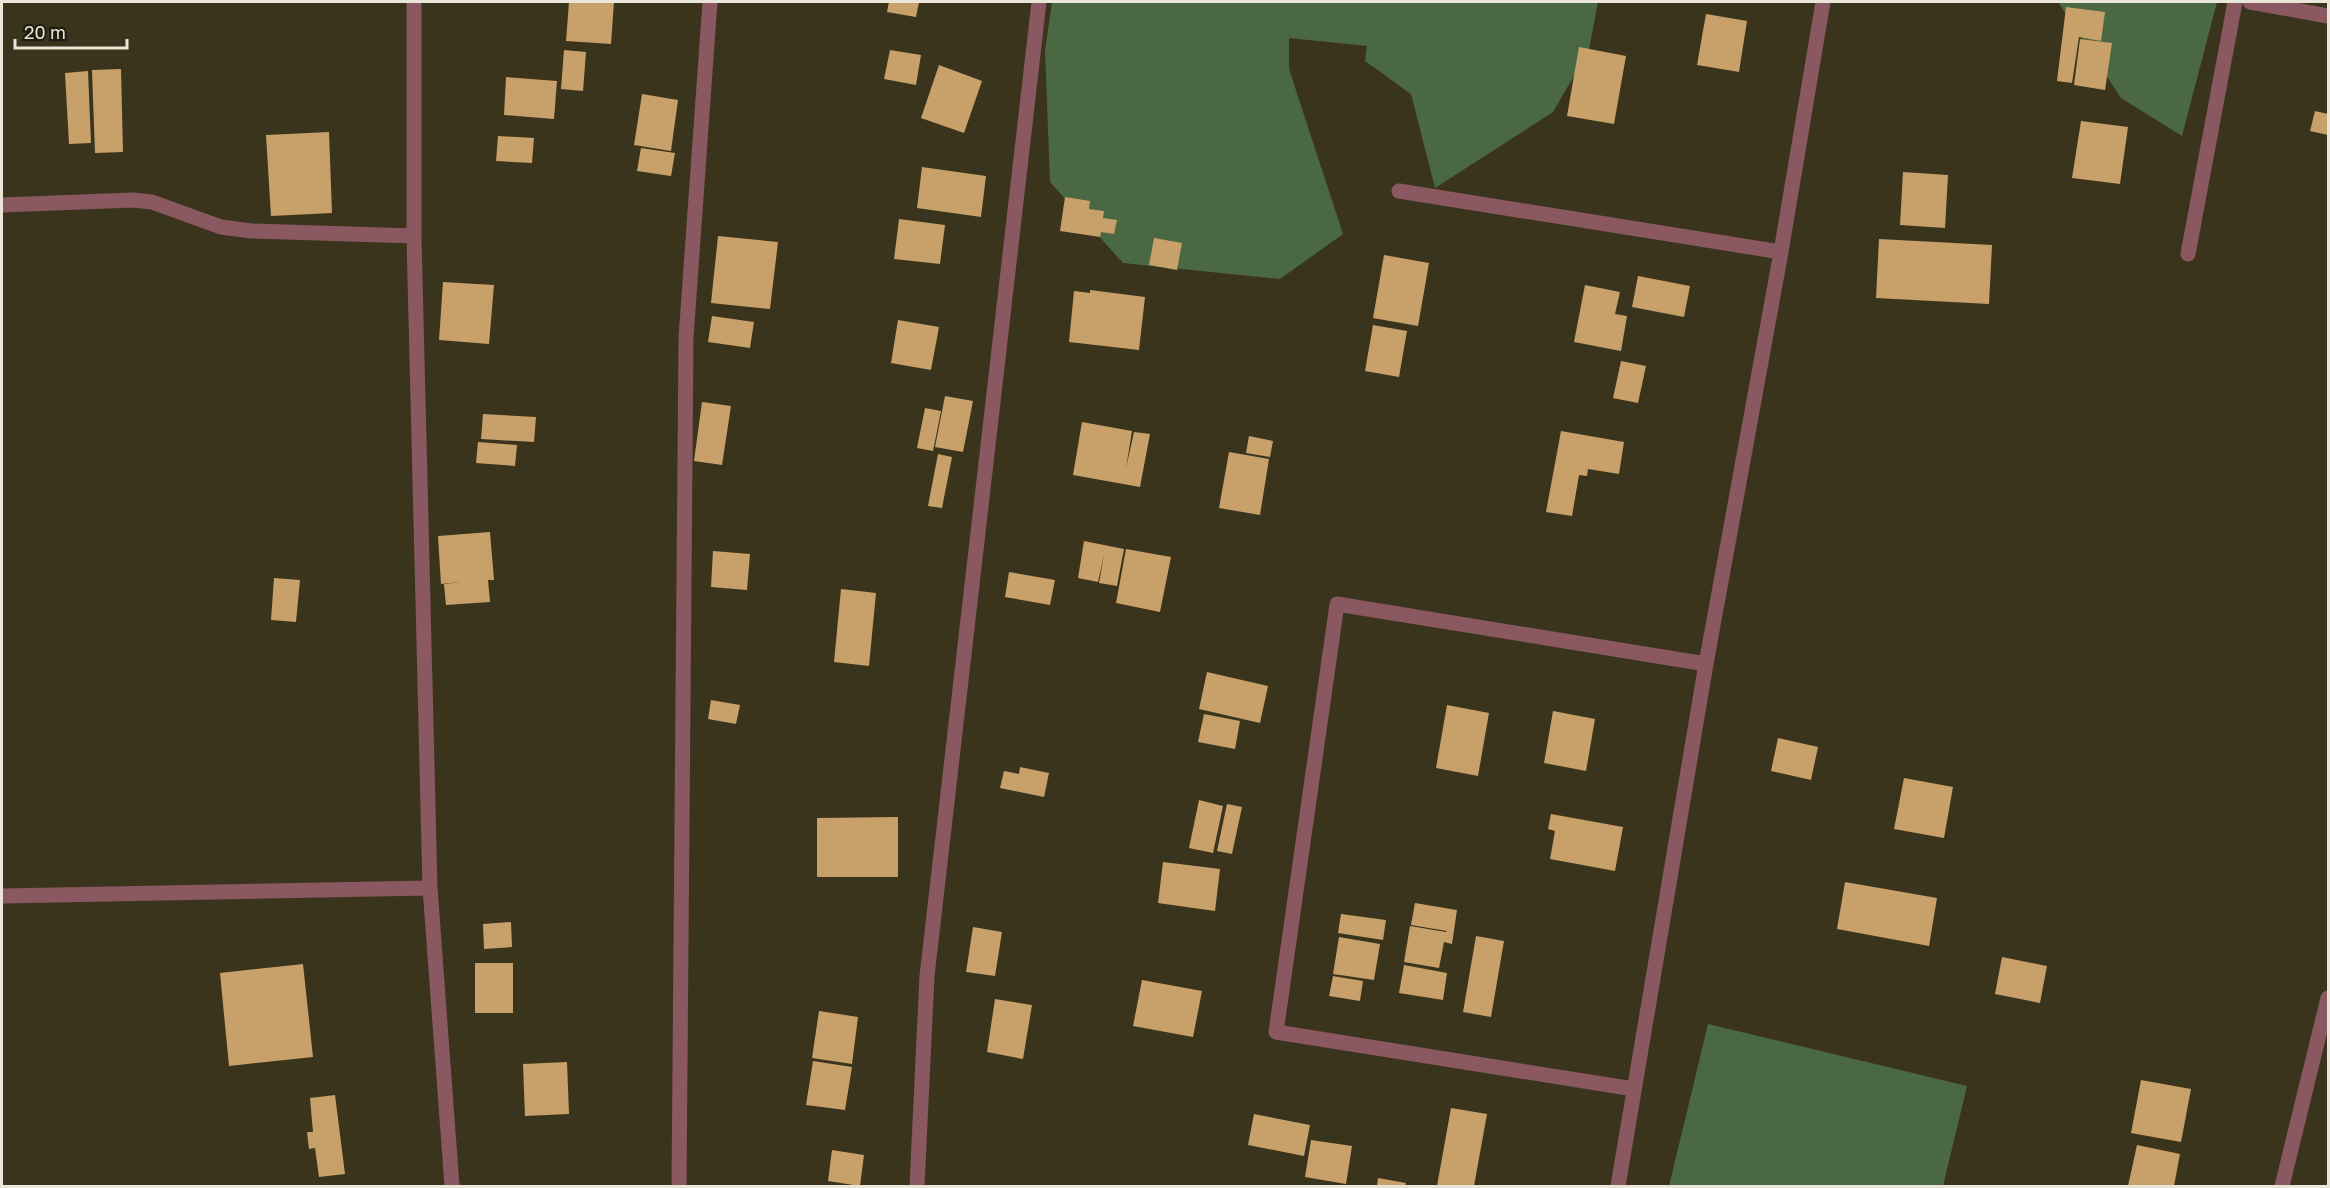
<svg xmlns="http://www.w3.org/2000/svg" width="2330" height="1188" viewBox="0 0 2330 1188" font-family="'Golos Text',sans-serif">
  <rect width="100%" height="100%" fill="#3b341c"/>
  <path fill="#4a6842" d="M 1052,2 L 1598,2 L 1589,50 L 1553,112 L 1435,188 L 1411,94 L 1365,61 L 1367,46 L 1289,38 L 1289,69 L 1343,234 L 1280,279 L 1123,263 L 1050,182 L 1045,51 Z
    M 2058,2 L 2217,2 L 2182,136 L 2121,98 Z
    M 1708,1024 L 1967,1086 L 1943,1186 L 1669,1186 Z"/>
  <path fill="#c8a06a" d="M 569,2 L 614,2 L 611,44 L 566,41 Z
    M 889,2 L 919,2 L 916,17 L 887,12 Z
    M 2066,7 L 2105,12 L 2101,41 L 2079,37 L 2072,83 L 2057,81 Z
    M 1706,14 L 1747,21 L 1739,72 L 1697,65 Z
    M 2080,39 L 2112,43 L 2105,90 L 2074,85 Z
    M 1579,47 L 1626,56 L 1614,124 L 1567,116 Z
    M 564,50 L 586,52 L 583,91 L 561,89 Z
    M 890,50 L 921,55 L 916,85 L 884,79 Z
    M 939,65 L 982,81 L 964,133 L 921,118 Z
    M 121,69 L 123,152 L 95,153 L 92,70 Z
    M 88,71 L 91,143 L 69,144 L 65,73 Z
    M 506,77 L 557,81 L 554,119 L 504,115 Z
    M 642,94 L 678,100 L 671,151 L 634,145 Z
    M 2315,111 L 2328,114 L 2328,135 L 2310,131 Z
    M 2081,121 L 2128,127 L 2120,184 L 2072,178 Z
    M 329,132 L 332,213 L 271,216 L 266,135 Z
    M 498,136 L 534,138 L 532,163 L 496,161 Z
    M 641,148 L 675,153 L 671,176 L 637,171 Z
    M 922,167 L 986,176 L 981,217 L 917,208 Z
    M 1903,172 L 1948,175 L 1945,228 L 1900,225 Z
    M 1065,197 L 1090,201 L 1089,209 L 1104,211 L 1103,218 L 1117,220 L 1114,234 L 1101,232 L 1100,237 L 1060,231 Z
    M 899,219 L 945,225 L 940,264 L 894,259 Z
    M 718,236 L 778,242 L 770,309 L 711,303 Z
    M 1154,238 L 1182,243 L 1177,270 L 1149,265 Z
    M 1879,239 L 1992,245 L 1989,304 L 1876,298 Z
    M 1384,255 L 1429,263 L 1418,326 L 1373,318 Z
    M 1638,276 L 1690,286 L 1684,317 L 1632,307 Z
    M 443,282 L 494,285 L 489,344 L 439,340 Z
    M 1585,285 L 1620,292 L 1615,314 L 1627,316 L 1621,351 L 1574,342 Z
    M 1090,290 L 1145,297 L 1139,350 L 1069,342 L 1074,291 L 1090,293 Z
    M 712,316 L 754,322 L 750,348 L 708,342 Z
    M 898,320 L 939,327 L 931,370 L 891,363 Z
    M 1373,325 L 1407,331 L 1399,377 L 1365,371 Z
    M 1621,361 L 1646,366 L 1638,403 L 1613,398 Z
    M 945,396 L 973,401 L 963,452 L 935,447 Z
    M 702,402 L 731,406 L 722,465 L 694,461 Z
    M 925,408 L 941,411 L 933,451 L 917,448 Z
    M 483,414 L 536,417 L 534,442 L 481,439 Z
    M 1082,422 L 1132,431 L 1126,468 L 1134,432 L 1150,434 L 1140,487 L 1073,475 Z
    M 1561,431 L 1624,442 L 1619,474 L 1588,469 L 1587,476 L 1579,475 L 1572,516 L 1546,512 Z
    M 1249,436 L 1273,441 L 1270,457 L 1246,453 Z
    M 478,442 L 517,445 L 515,466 L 476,463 Z
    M 1229,452 L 1269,459 L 1260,515 L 1219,508 Z
    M 938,454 L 952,457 L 942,508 L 928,506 Z
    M 490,532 L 494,580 L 488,580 L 490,602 L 446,605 L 444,584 L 460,582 L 441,584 L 438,536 Z
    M 1084,541 L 1124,549 L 1117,586 L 1099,583 L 1104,555 L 1098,582 L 1078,578 Z
    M 1126,549 L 1171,557 L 1160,612 L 1116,603 Z
    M 713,551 L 750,554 L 747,590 L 711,587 Z
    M 1009,572 L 1055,580 L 1050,605 L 1005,597 Z
    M 274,578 L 300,580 L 296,622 L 271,620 Z
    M 841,589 L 876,593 L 869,666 L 834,662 Z
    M 1207,672 L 1268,686 L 1260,723 L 1199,709 Z
    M 711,700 L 740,705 L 736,724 L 708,719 Z
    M 1447,705 L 1489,713 L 1478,776 L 1436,768 Z
    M 1553,711 L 1595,719 L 1586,771 L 1544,763 Z
    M 1204,714 L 1240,721 L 1235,749 L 1198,742 Z
    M 1778,738 L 1818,747 L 1811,780 L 1771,771 Z
    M 1020,767 L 1049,773 L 1044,797 L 1000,788 L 1004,771 L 1019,774 Z
    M 1904,778 L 1953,787 L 1944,838 L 1894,829 Z
    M 1199,800 L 1223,806 L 1213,853 L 1189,848 Z
    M 1227,804 L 1242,807 L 1232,854 L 1217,851 Z
    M 1551,814 L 1623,827 L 1615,871 L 1550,859 L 1555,831 L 1548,829 Z
    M 898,817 L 898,877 L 817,877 L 817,818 Z
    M 1163,862 L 1220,869 L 1215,911 L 1158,903 Z
    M 1845,882 L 1937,898 L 1929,946 L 1837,929 Z
    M 1415,903 L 1457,910 L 1452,944 L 1444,942 L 1439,968 L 1404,962 L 1410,926 L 1446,932 L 1447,931 L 1411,925 Z
    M 1341,914 L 1386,920 L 1383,940 L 1338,933 Z
    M 511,922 L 512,947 L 484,949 L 483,924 Z
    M 973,927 L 1002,932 L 995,976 L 966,972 Z
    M 1476,936 L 1504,941 L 1491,1017 L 1463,1012 Z
    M 1339,937 L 1380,944 L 1374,980 L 1333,974 Z
    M 2002,957 L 2047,966 L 2040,1003 L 1995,994 Z
    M 475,963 L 513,963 L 513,1013 L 475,1013 Z
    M 303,964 L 313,1057 L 229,1066 L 220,973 Z
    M 1404,965 L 1447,973 L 1443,1000 L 1399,993 Z
    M 1333,976 L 1363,981 L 1360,1001 L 1329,996 Z
    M 1142,980 L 1202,991 L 1193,1037 L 1133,1026 Z
    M 995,999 L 1032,1005 L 1023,1059 L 987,1052 Z
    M 819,1011 L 858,1017 L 852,1064 L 812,1058 Z
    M 813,1061 L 852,1067 L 845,1110 L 806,1105 Z
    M 567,1062 L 569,1114 L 525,1116 L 523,1064 Z
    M 2141,1080 L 2191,1089 L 2181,1142 L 2131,1133 Z
    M 335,1095 L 345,1174 L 319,1177 L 315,1148 L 309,1149 L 307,1132 L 313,1132 L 310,1098 Z
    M 1451,1108 L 1487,1114 L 1474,1186 L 1437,1186 Z
    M 1254,1114 L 1310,1125 L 1304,1156 L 1248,1145 Z
    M 1311,1140 L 1352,1146 L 1346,1184 L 1305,1177 Z
    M 2137,1145 L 2180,1154 L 2174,1186 L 2128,1186 Z
    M 832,1150 L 864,1155 L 860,1186 L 828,1181 Z
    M 1378,1178 L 1406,1183 L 1405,1186 L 1377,1186 Z"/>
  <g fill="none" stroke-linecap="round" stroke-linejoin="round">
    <path stroke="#895861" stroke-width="15" d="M 414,2 L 414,236 L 430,888 L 452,1186
      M 2250,2 L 2328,16
      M 1399,191 L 1781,252
      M 2,205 L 133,200 L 152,202 L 221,227 L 251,231 L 414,236
      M 2188,254 L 2235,2
      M 2,896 L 430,888
      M 1634,1089 L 1276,1032 L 1337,604 L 1706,664
      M 679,1186 L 686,338 L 710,2
      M 917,1186 L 927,976 L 1039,2
      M 1618,1186 L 1706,664 L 1781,252 L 1823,2
      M 2282,1186 L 2328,998"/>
  </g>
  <rect width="2330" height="1188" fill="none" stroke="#e9e5d7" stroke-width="6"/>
  <path d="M15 39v9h112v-9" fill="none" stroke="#e9e5d7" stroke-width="3"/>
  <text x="24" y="39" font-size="18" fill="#e9e5d7" stroke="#1f1c12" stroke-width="4.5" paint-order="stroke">20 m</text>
</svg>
